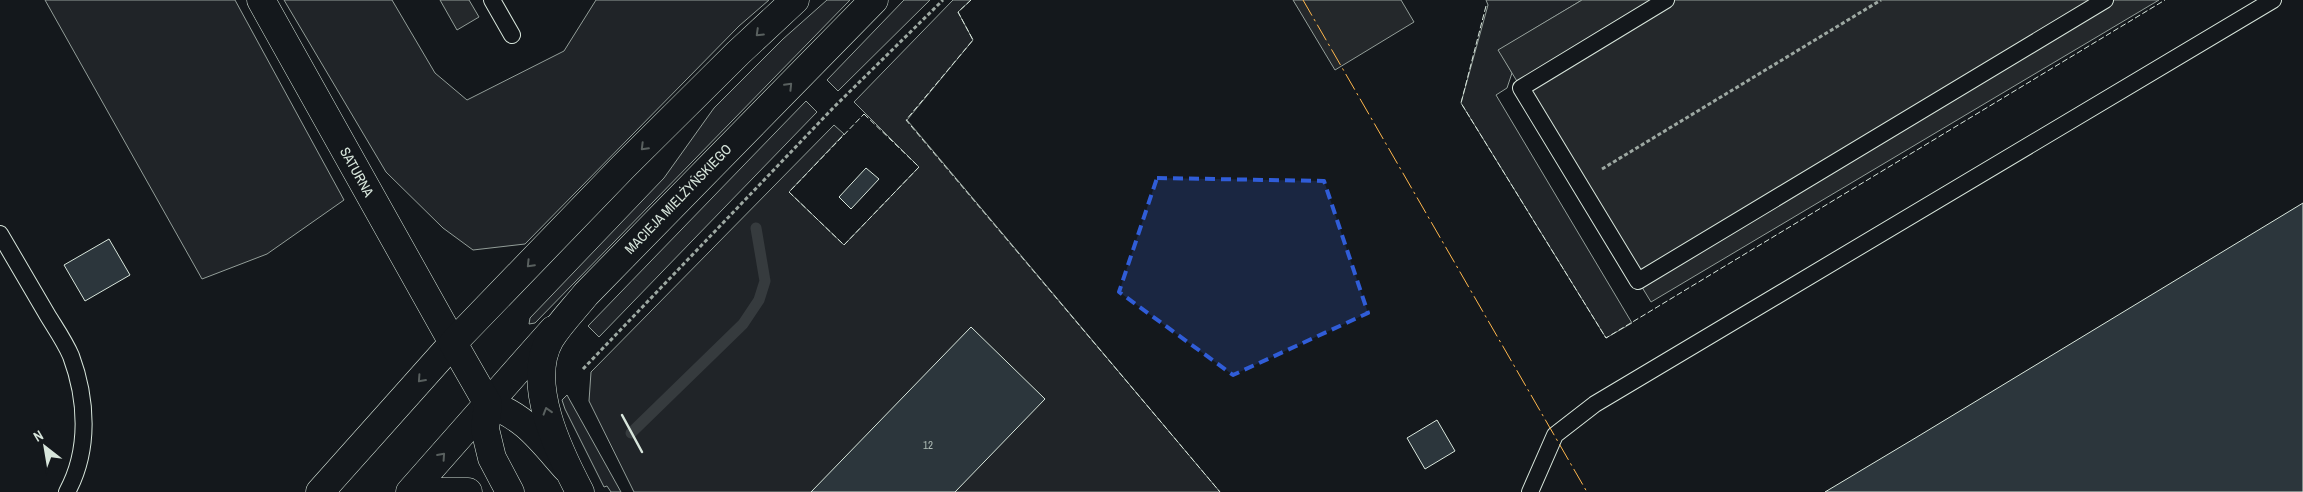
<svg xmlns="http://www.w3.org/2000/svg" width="2303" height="492" viewBox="0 0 2303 492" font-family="'Archivo Narrow',sans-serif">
  <rect width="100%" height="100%" fill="#14181c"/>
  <path fill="#202428" stroke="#939e99" d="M 45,0 L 235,0 L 344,200 L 267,254 L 202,279 Z
    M 284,0 L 392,0 L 435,73 L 467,100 L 564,51 L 596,0 L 769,0 L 739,26 L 525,244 L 473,250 L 443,228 L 386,172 Z
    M 827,0 L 850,0 L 535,323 L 529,324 L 530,318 L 664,178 L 714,108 L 783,39 Z
    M 904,0 L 930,0 L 838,91 L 827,80 Z
    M 953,0 L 971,0 L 958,12 L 973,40 L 907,120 L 1220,492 L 634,492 L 589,401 L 591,372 L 834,125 L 844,134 L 789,192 L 844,245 L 919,167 L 854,102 Z
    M 1486,0 L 1582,0 L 1499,50 L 1512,73 L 1507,88 L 1496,95 L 1632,323 L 1606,338 L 1461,103 L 1488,5 Z
    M 806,101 L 817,112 L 599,337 L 588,326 Z
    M 567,395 L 621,492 L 611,492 L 607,486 L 604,487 L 565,409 L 562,400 Z"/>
  <path fill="#24282b" stroke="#939e99" d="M 440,0 L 469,0 L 479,17 L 457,30 Z
    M 1293,0 L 1401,0 L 1414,22 L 1335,70 Z
    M 1582,0 L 2159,0 L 1651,302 L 1498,50 Z"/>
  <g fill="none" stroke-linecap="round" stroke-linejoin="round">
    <path stroke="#363b3e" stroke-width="11" d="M 631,433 L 743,324 L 759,300 L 765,281 L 756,228"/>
  </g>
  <path fill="#2c363c" stroke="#d8e6dc" d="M 866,168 L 879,179 L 851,209 L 839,197 Z
    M 2303,203 L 2303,492 L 1825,492 L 1917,437 Z
    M 109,239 L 130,275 L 85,301 L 64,265 Z
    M 971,327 L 1045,399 L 955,492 L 811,492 Z
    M 1437,420 L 1455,451 L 1425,469 L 1407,438 Z"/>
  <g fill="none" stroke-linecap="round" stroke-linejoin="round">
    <g stroke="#d8e6dc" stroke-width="18">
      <path id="lane" d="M 492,0 L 512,35
        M 1666,0 L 1521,88 L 1638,281 L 2105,0
        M 0,234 C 16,261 32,289 48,316 C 56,329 65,342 71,356 C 87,399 90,450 67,492
        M 1530,492 L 1555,435 L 1595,404 L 2273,0"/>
    </g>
    <g stroke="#d8e6dc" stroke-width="29">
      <path id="street" d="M 261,0 L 453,343 L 320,492
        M 488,404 C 525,416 541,440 566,468
        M 410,492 L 553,330
        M 440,492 L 468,492"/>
    </g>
    <g stroke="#d8e6dc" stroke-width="29">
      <path id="secondary" d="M 510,492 L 492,458 L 485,429 L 488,404 L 453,343 L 623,167 L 738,53 L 795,0
        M 580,492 C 559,452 525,383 550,339 C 560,323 574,309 586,294 L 874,0"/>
    </g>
    <path stroke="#9da8a2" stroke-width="3" stroke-dasharray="4 2.5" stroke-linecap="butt" d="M 1602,169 L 1881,0
      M 583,369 L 834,107 L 943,0"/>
    <use href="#lane" stroke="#14181c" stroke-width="16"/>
    <use href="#street" stroke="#14181c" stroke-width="28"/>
    <use href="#secondary" stroke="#14181c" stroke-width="28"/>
    <path stroke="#d8e6dc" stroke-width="1" stroke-dasharray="6 2.5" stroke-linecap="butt" d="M 971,0 L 958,12 L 973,40 L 906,120 L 1220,492
      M 1486,6 L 1461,103 L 1606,338 L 2165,0
      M 864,114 L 919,167 L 844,245 L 789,192 Z"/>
    <path stroke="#d8e6dc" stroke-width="2.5" d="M 622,415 L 642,452"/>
    <path stroke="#ffb74d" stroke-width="1" stroke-dasharray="18 4 2.5 4" stroke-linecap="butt" d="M 1303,0 L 1587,492"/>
  </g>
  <defs><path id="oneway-chevron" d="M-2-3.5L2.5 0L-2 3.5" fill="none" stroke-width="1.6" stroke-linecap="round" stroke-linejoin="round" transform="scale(1.25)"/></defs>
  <g stroke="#59605f">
    <use href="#oneway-chevron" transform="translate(759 33) rotate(136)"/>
    <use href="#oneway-chevron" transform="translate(789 86) rotate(-46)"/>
    <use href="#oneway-chevron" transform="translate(644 147) rotate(135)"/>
    <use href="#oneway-chevron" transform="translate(530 264) rotate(134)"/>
    <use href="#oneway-chevron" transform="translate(421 379) rotate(132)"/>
    <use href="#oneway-chevron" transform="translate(547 411) rotate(-107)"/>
    <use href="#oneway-chevron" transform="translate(442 456) rotate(-48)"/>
  </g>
  <path fill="#305dd8" fill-opacity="0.2" stroke="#305dd8" stroke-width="4" stroke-dasharray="10 6" stroke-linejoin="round" d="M 1157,178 L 1324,181 L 1368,313 L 1233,375 L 1119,292 Z"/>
  <g text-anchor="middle" stroke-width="4" stroke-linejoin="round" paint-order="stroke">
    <g font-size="11" fill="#adbab4">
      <text x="928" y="449">12</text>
    </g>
    <g font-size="14" fill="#d8e6dc" stroke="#14181c">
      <text transform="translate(357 172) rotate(61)" y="5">SATURNA</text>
      <text transform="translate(678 199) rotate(-46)" y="5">MACIEJA MIELŻYŃSKIEGO</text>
    </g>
  </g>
  <g transform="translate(45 447) rotate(329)" stroke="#14181c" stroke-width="4" paint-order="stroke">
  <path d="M0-4L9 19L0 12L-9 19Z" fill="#d8e6dc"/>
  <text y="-8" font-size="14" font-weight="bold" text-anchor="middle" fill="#d8e6dc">N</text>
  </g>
</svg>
